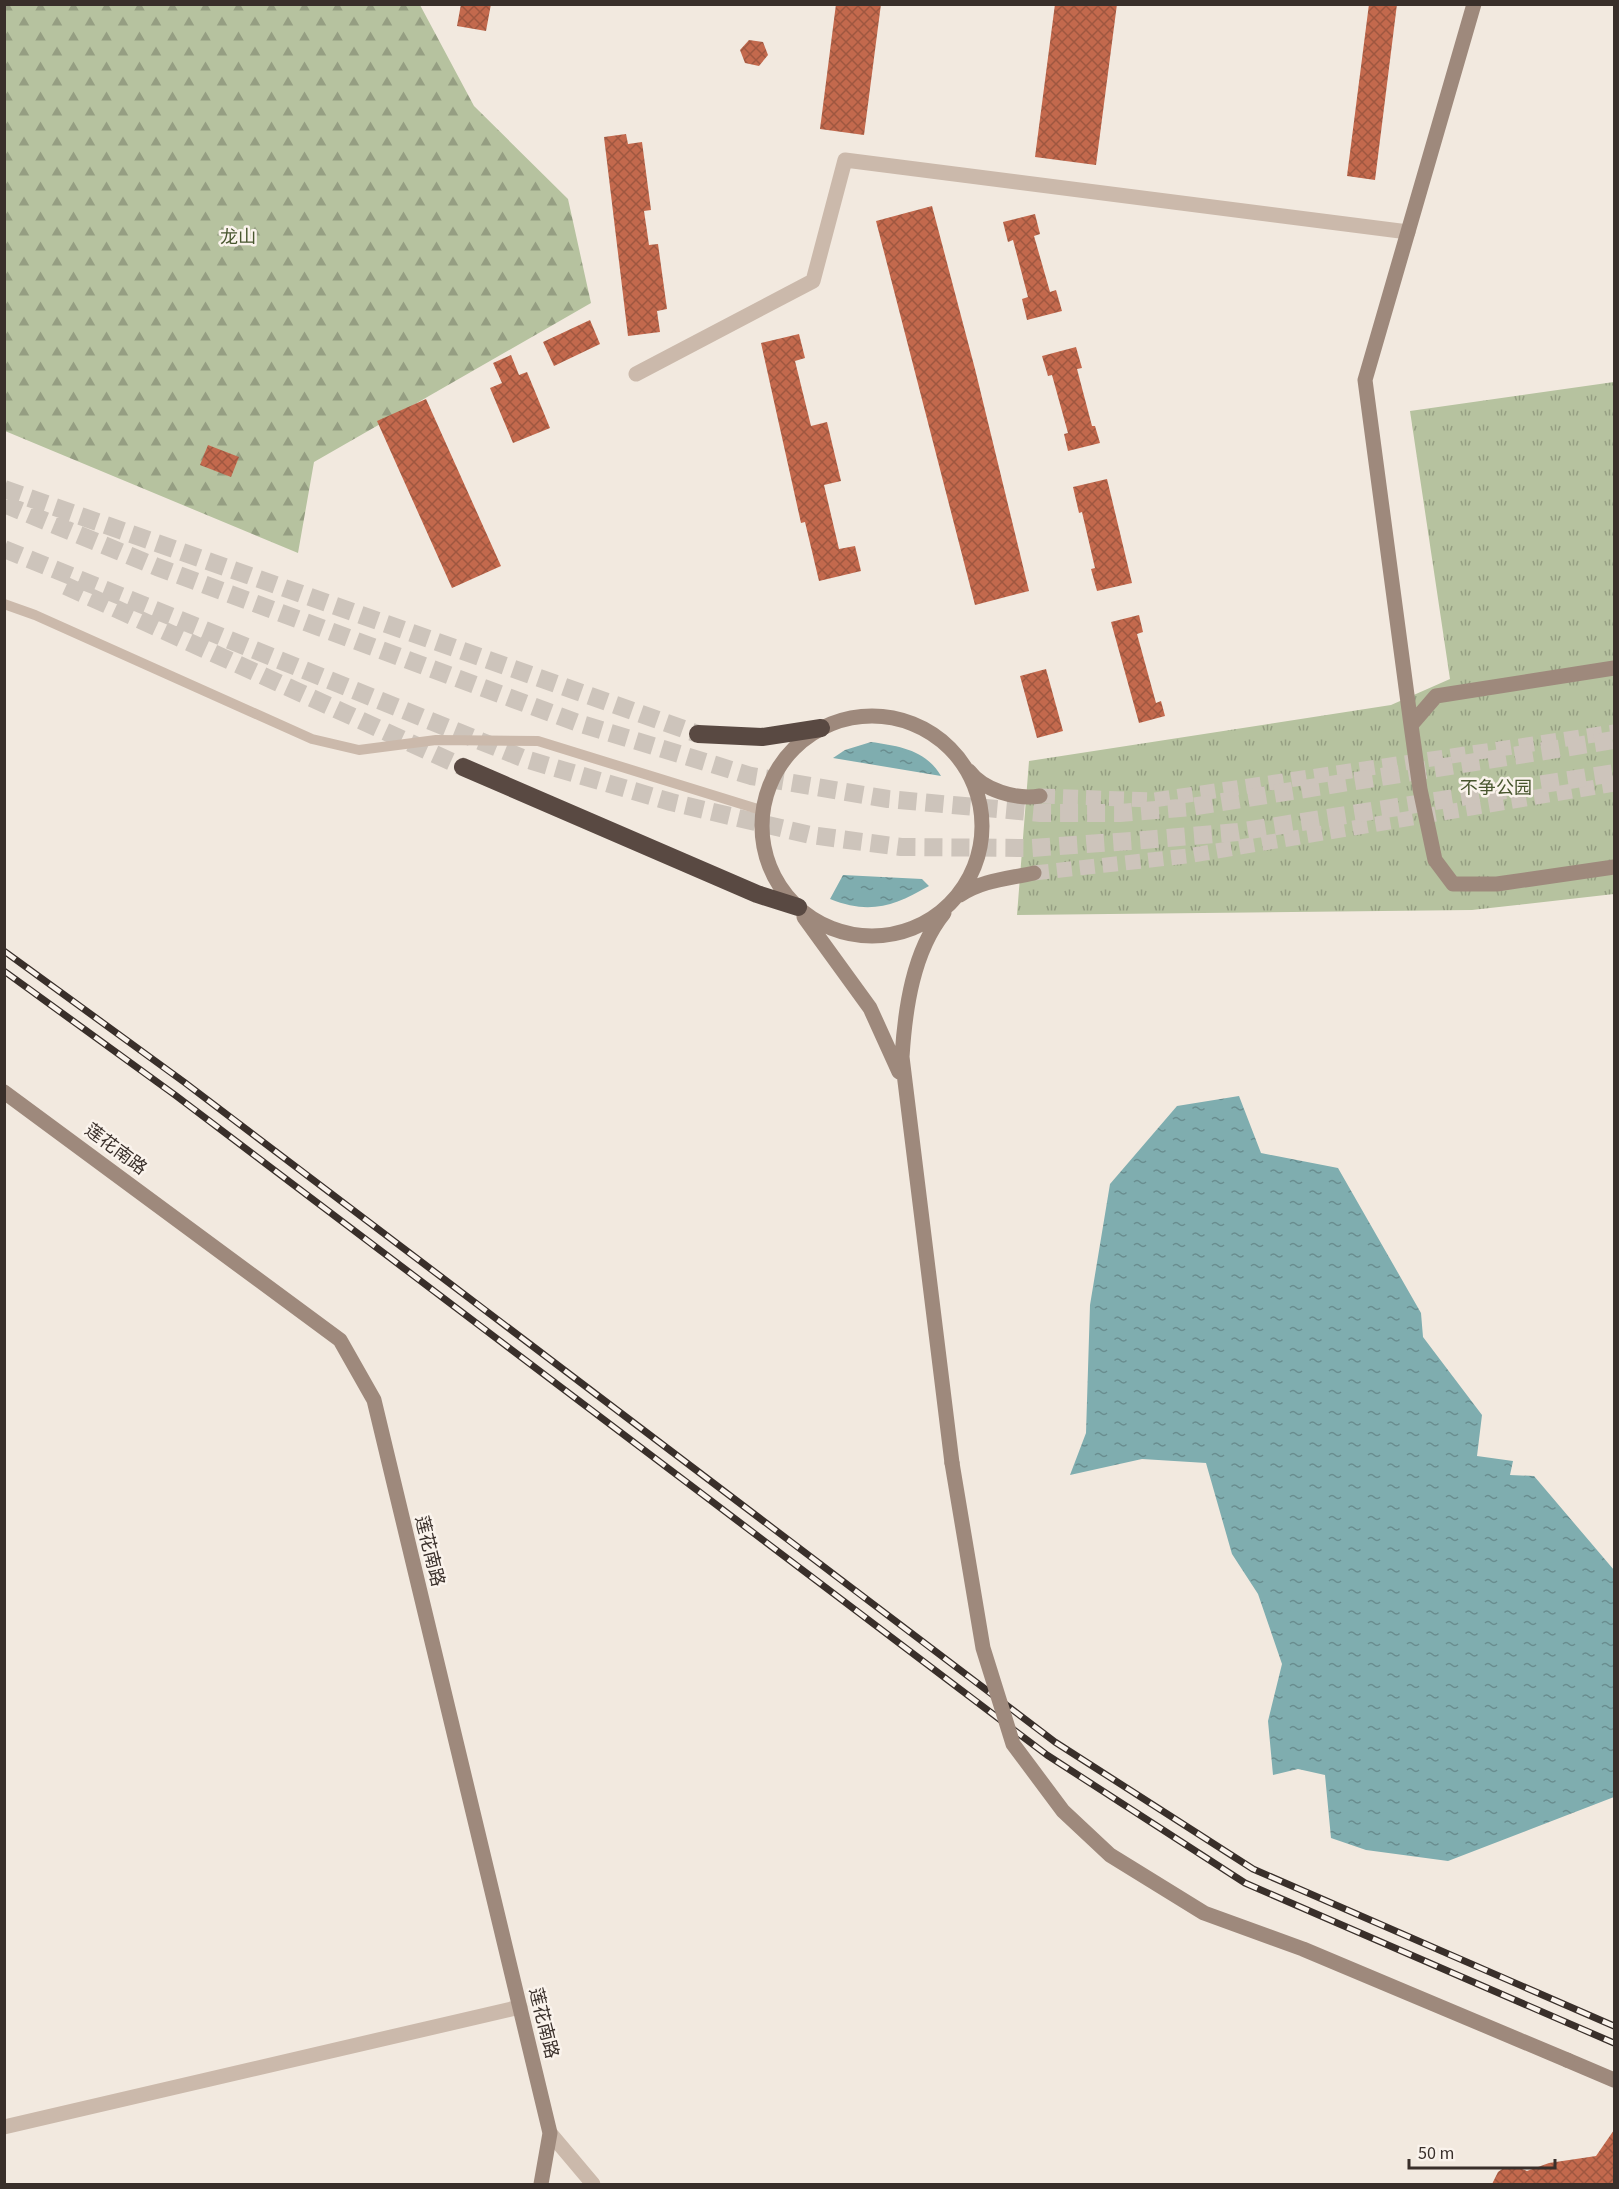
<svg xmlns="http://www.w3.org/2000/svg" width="1619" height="2189" viewBox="0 0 1619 2189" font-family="'Source Sans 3','Noto Sans SC',sans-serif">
  <defs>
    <pattern id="forest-firs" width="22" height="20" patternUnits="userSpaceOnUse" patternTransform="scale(1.5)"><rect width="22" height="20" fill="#b6c29f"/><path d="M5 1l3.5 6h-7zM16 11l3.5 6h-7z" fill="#959e82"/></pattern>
    <pattern id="park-tufts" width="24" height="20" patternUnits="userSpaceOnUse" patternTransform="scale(1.5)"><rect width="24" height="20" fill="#b6c29f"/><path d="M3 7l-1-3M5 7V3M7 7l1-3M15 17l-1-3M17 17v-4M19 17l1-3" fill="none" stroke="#959e82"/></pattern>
    <pattern id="water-ripples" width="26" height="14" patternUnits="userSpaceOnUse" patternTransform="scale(1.5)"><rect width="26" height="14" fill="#7fadaf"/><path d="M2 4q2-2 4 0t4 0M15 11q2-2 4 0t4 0" fill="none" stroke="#698d8f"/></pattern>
    <pattern id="building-cross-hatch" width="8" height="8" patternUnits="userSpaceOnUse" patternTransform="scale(1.5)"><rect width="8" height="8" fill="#c3694d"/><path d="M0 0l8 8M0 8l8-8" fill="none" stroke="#9f5740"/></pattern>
  </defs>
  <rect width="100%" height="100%" fill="#f2e9df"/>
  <path fill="url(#forest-firs)" d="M 4,5 L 420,5 L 474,106 L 568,199 L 591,303 L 314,462 L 298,553 L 5,431 Z"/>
  <path fill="url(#park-tufts)" d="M 1614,382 L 1614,894 L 1472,910 L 1017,915 L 1029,761 L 1391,705 L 1450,679 L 1410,411 Z"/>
  <path fill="url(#water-ripples)" d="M 871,742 C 899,746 926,750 941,776 L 833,758 L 845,750 Z
    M 843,875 L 922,879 L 929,886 C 894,906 870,915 830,899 Z
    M 1239,1096 L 1261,1153 L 1338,1168 L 1421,1313 L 1423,1337 L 1482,1415 L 1477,1456 L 1513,1461 L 1510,1475 L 1534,1476 L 1614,1570 L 1614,1797 L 1448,1861 L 1366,1850 L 1331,1838 L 1325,1775 L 1298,1769 L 1273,1775 L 1268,1721 L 1282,1664 L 1258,1594 L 1232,1554 L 1206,1463 L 1142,1459 L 1070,1475 L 1086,1433 L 1090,1305 L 1110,1184 L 1177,1106 Z"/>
  <path fill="url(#building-cross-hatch)" d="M 461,4 L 491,4 L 486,31 L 457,26 Z
    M 836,4 L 881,4 L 864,135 L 820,129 Z
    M 1055,4 L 1117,4 L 1096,165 L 1035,157 Z
    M 1369,4 L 1397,4 L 1375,180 L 1347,176 Z
    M 749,40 L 763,42 L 768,55 L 759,66 L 745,63 L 740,50 Z
    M 626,134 L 628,144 L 642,142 L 651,210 L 644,211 L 649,245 L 658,244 L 667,309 L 657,311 L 660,332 L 628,336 L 604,137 Z
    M 932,206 L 975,369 L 1029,591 L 975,605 L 876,221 Z
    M 1035,214 L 1040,234 L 1034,236 L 1050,292 L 1056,290 L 1062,311 L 1027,320 L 1022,299 L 1028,297 L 1013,240 L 1008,242 L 1003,222 Z
    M 590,320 L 600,344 L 554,366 L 543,342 Z
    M 799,334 L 805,358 L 795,361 L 811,426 L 827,422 L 841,481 L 824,485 L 839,549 L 855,546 L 861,571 L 819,581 L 805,522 L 801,523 L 761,343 Z
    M 1076,347 L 1082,368 L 1077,369 L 1092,426 L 1095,426 L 1100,443 L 1068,451 L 1064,434 L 1068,433 L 1052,375 L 1048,376 L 1042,356 Z
    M 511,355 L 519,375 L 527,372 L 550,428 L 513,443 L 490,388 L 502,383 L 493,363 Z
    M 426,399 L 501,566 L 452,588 L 377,421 Z
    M 208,445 L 239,457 L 231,477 L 200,465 Z
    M 1107,479 L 1132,583 L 1097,591 L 1091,569 L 1095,568 L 1082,512 L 1079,513 L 1073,487 Z
    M 1139,615 L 1143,632 L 1137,634 L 1156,703 L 1161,701 L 1165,716 L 1139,723 L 1111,622 Z
    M 1046,669 L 1063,731 L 1037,738 L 1020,676 Z
    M 1614,2130 L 1614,2184 L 1492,2184 L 1498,2172 L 1505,2167 L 1517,2167 L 1527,2171 L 1549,2163 L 1596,2156 Z"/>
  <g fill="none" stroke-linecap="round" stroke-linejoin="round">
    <path stroke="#cdc4bb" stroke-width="15" stroke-dasharray="15 8" stroke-linecap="butt" d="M 1040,796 L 1154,800 L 1614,732
      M 1034,873 L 1187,856 L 1614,784"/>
    <path stroke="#cdc4bb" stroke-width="18" stroke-dasharray="18 9" stroke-linecap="butt" d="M 4,489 L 698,734
      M 4,504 L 157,567 L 578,723 L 751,776 L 888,799 L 1040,813 L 1120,813 L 1191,807 L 1614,740
      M 4,549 L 525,759 L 671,802 L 810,835 L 901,847 L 1031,848 L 1144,840 L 1238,832 L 1614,773
      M 66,586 L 463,767"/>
    <path stroke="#cbb9ab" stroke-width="10" d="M 4,604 L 35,615 L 312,739 L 359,750 L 436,740 L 538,741 L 764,811"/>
    <path stroke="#cbb9ab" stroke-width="15" d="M 636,374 L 813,281 L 845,160 L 1408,232
      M 4,2127 L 520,2007
      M 550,2133 L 593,2184"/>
    <path stroke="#9e897c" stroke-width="15" d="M 1614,668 L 1436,696 L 1411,725 L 1420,789 L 1435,860 L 1453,884 L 1497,884 L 1614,867
      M762 826a110 110 0 1 1 220 0a110 110 0 1 1-220 0Z
      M 1411,725 L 1365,380 L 1474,4
      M 969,771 C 983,790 1016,800 1040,796
      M 960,895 C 983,880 1007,879 1034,873
      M 944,913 C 913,951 905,1009 902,1057 L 952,1463
      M 804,917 L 870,1008 L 899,1072
      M 4,1092 L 340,1340 L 374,1400 L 550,2133 L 541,2184
      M 1567,2060 L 1614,2080"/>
    <path stroke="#594942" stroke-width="18" d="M 698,734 L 762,737 L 821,728
      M 463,767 L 757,894 L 798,907"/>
    <g stroke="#392f2a" stroke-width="7">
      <path id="rail" d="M 4,951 L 184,1082 L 1055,1742 L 1253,1869 L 1614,2026
        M 4,971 L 175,1095 L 1047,1755 L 1245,1883 L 1614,2043"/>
    </g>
    <use href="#rail" stroke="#faf3ec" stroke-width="4.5" stroke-dasharray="14" stroke-linecap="butt"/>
    <path stroke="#9e897c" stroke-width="15" d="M 952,1463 L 983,1648 L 1013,1744 L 1063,1811 L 1110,1855 L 1204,1913 L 1303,1949 L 1567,2060"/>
  </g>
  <g text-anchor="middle" stroke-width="5" stroke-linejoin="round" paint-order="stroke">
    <g font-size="18" fill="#48562e" stroke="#faf3ec">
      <text x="238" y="243">龙山</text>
      <text x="1496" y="794">不争公园</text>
    </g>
    <g font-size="18" fill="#392f2a" stroke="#faf3ec">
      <text transform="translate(116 1149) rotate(37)" y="6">莲花南路</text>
      <text transform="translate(430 1551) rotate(76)" y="6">莲花南路</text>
      <text transform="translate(544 2023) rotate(76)" y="6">莲花南路</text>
    </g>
  </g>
  <rect width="1619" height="2189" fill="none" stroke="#392f2a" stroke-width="12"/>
  <path d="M1409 2159v9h146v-9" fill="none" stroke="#392f2a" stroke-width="3"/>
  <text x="1418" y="2159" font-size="18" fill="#392f2a" stroke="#faf3ec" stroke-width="4.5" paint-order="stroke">50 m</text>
</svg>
